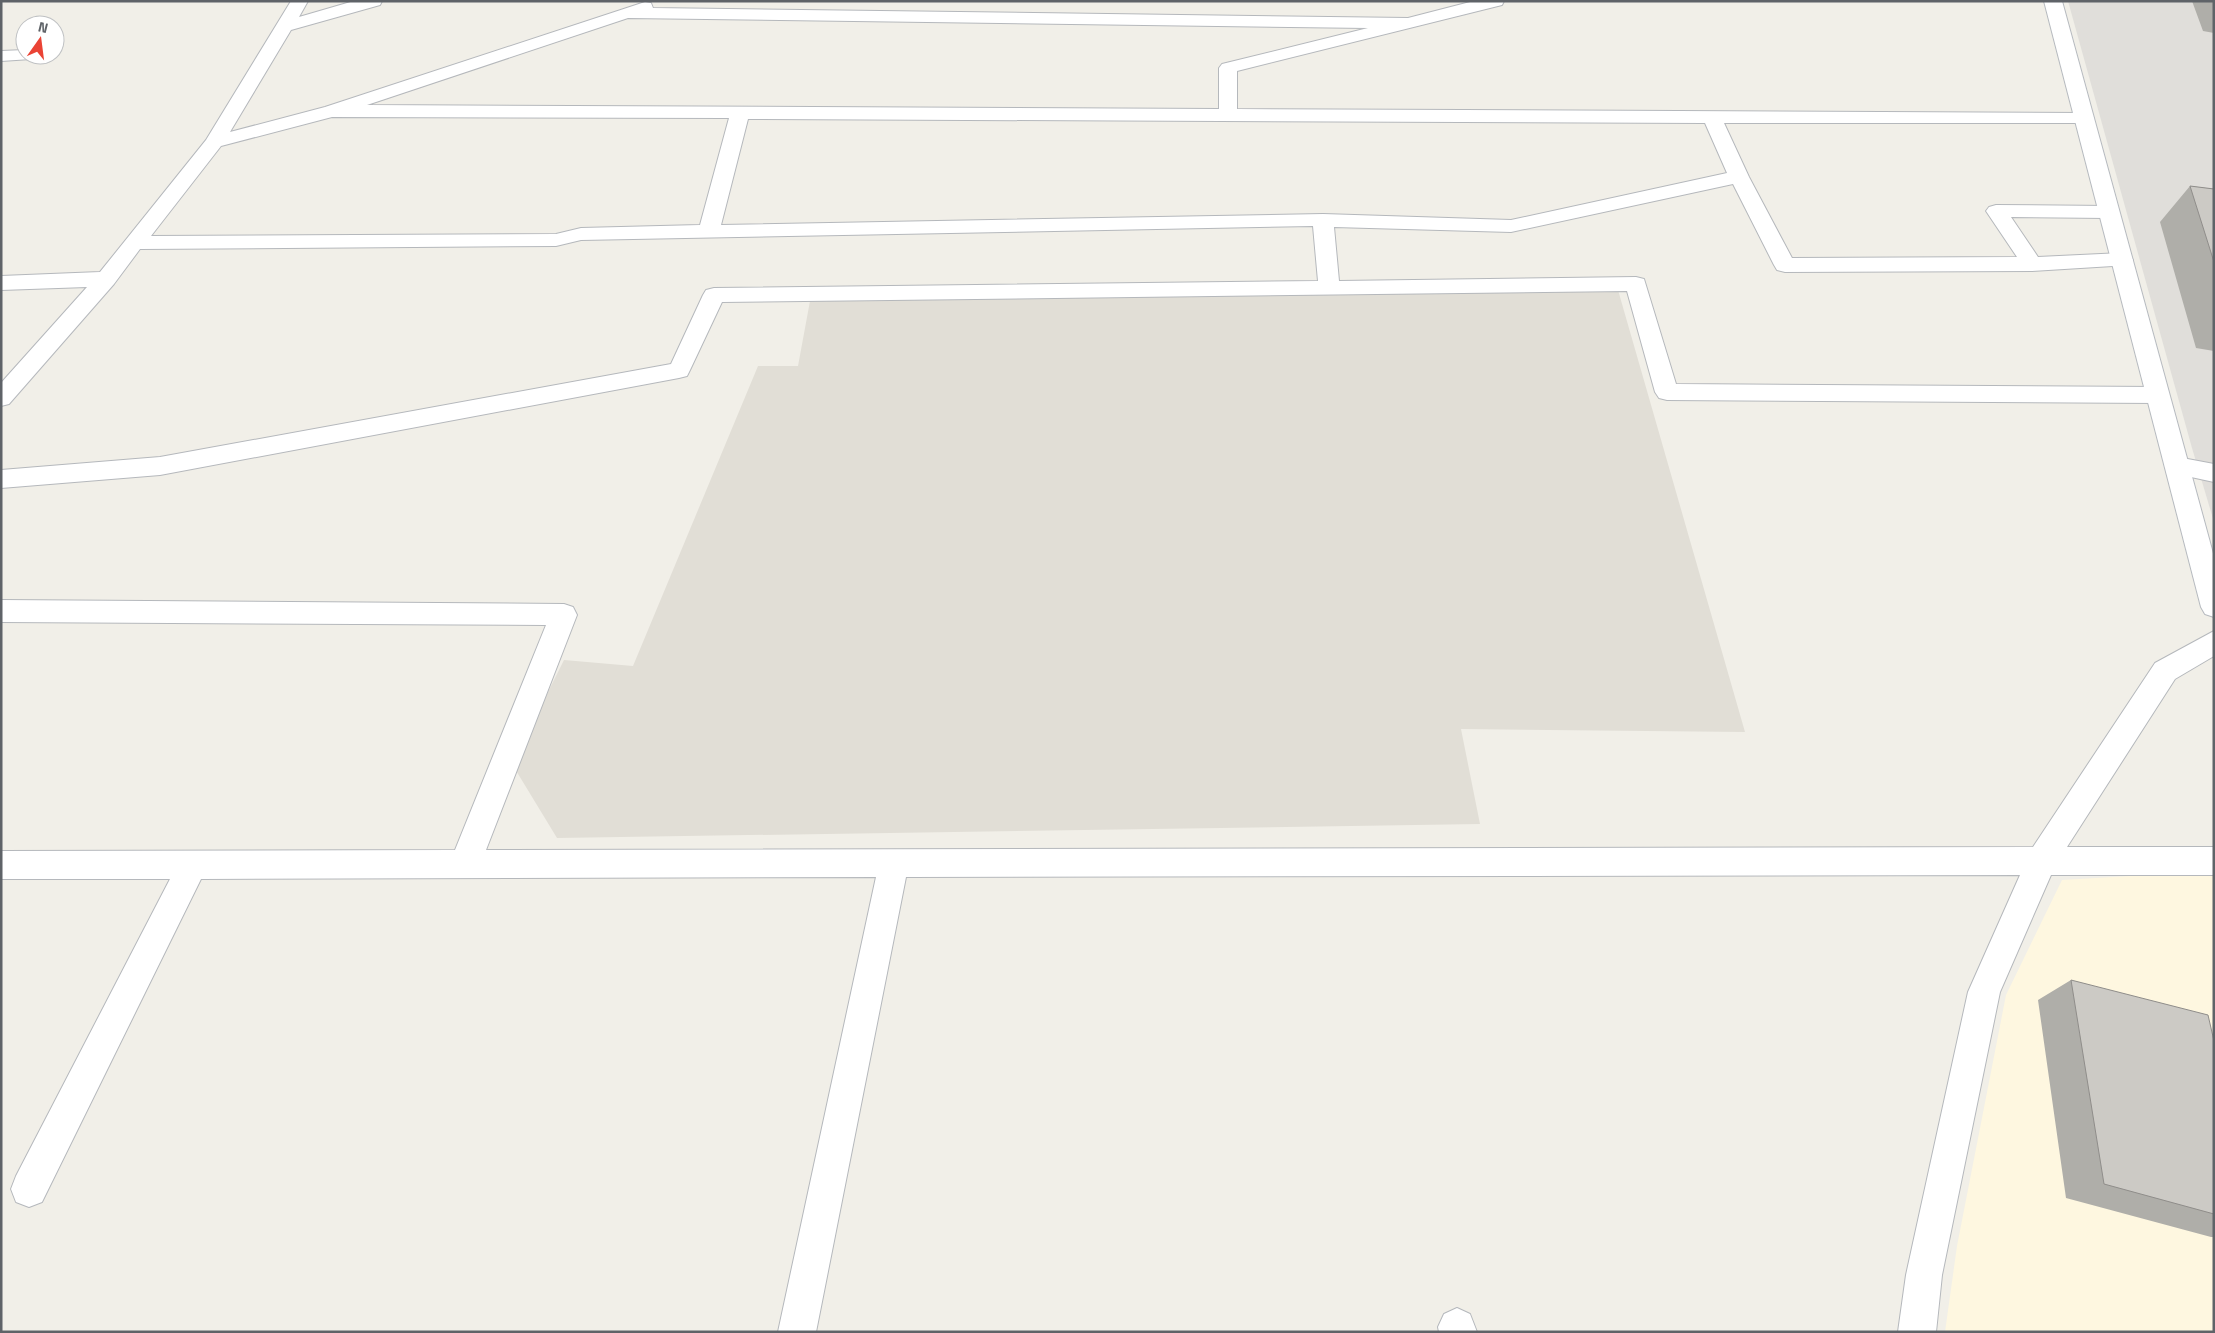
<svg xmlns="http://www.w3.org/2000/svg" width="2215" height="1333" viewBox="0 0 2215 1333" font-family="'Titillium Web',sans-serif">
  <rect width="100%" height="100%" fill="#f1efe8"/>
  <path fill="#fef7e0" d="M 2214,871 L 2214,1332 L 1945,1332 L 1957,1246 L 2006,995 L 2062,880 Z"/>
  <path fill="#e0deda" d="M 2068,1 L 2214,1 L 2214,522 L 2192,448 Z"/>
  <path fill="#e1ded6" d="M 1618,290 L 1745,732 L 1461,729 L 1480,824 L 557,838 L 512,764 L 564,660 L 633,666 L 758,366 L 798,366 L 810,301 Z"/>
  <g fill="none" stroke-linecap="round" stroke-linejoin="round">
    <g stroke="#b5b8bc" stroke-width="2">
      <path id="street" d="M 291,1 L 308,1 L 299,17 L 354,1 L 382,1 L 380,5 L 291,30 L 230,132 L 325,107 L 645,2 L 651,3 L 653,8 L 1408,18 L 1474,1 L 1504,1 L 1502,5 L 1237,71 L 1237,109 L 2085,113 L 2092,115 L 2094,119 L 2092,123 L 1724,123 L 1749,177 L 1792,258 L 2017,257 L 1986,211 L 1989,207 L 1996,205 L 2108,206 L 2115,208 L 2118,212 L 2115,216 L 2108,218 L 2011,217 L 2038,257 L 2122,253 L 2129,255 L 2133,260 L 2129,265 L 2032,271 L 1785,272 L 1777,270 L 1774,265 L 1733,184 L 1511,232 L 1334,227 L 1339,281 L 1636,277 L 1644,279 L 1676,384 L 2157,387 L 2165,389 L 2169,395 L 2165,401 L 2157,403 L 1667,400 L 1659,398 L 1655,392 L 1627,291 L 722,302 L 690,370 L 687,376 L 679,378 L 160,475 L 1,488 L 1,470 L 160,457 L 671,364 L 703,295 L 706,290 L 714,288 L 1318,281 L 1313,226 L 581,240 L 556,246 L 140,249 L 114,284 L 9,404 L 1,406 L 1,383 L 87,287 L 1,290 L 1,276 L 100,272 L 206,140 ZM 628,18 L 1368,28 L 1222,64 L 1219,68 L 1219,109 L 367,105 ZM 332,117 L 729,118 L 700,225 L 581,228 L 556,234 L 151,236 L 221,146 ZM 748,119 L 1705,123 L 1727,173 L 1511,220 L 1323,214 L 721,225 Z
        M 25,50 L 25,55 L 34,55 L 31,59 L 1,61 L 1,51 Z
        M 2177,457 L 2214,464 L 2214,482 L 2168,472 L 2165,466 L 2168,460 Z
        M 1,600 L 564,604 L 573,607 L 577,615 L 486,850 L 2033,847 L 2155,663 L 2214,631 L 2214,656 L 2175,679 L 2067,847 L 2214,847 L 2214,875 L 2051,875 L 2000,992 L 1942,1275 L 1936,1332 L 1898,1332 L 1906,1275 L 1968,992 L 2020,875 L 906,877 L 816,1332 L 778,1332 L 876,877 L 201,879 L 42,1202 L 29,1207 L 16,1202 L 11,1189 L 16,1176 L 170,879 L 1,879 L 1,851 L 455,850 L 546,625 L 1,622 Z
        M 1457,1308 L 1470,1314 L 1477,1332 L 1439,1332 L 1438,1327 L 1444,1314 Z"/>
    </g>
    <g stroke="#b6babf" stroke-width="2">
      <path id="secondary" d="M 2044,1 L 2062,1 L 2214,557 L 2214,617 L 2205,614 L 2201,607 Z"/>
    </g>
    <use href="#street" fill="#fff" fill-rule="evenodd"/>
    <use href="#secondary" fill="#fff" fill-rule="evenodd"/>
  </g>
  <path fill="#afaea9" d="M 2192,1 L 2214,1 L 2214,33 L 2203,31 Z
    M 2190,186 L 2214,189 L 2214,351 L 2196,348 L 2160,222 Z
    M 2071,980 L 2214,1041 L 2214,1237 L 2211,1237 L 2066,1198 L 2038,1000 Z"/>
  <path fill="#cccac5" stroke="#8f8d8a" d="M 2190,186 L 2214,189 L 2214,262 Z
    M 2071,980 L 2208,1015 L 2214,1041 L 2214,1214 L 2104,1184 Z"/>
  <rect width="2215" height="1333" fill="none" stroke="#5f6368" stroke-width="5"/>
  <g transform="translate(40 40) rotate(14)"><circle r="24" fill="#ffffff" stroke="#bfc1c3"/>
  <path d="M0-4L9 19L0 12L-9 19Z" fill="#ea4335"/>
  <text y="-8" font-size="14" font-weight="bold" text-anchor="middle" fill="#5f6368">N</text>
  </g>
</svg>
